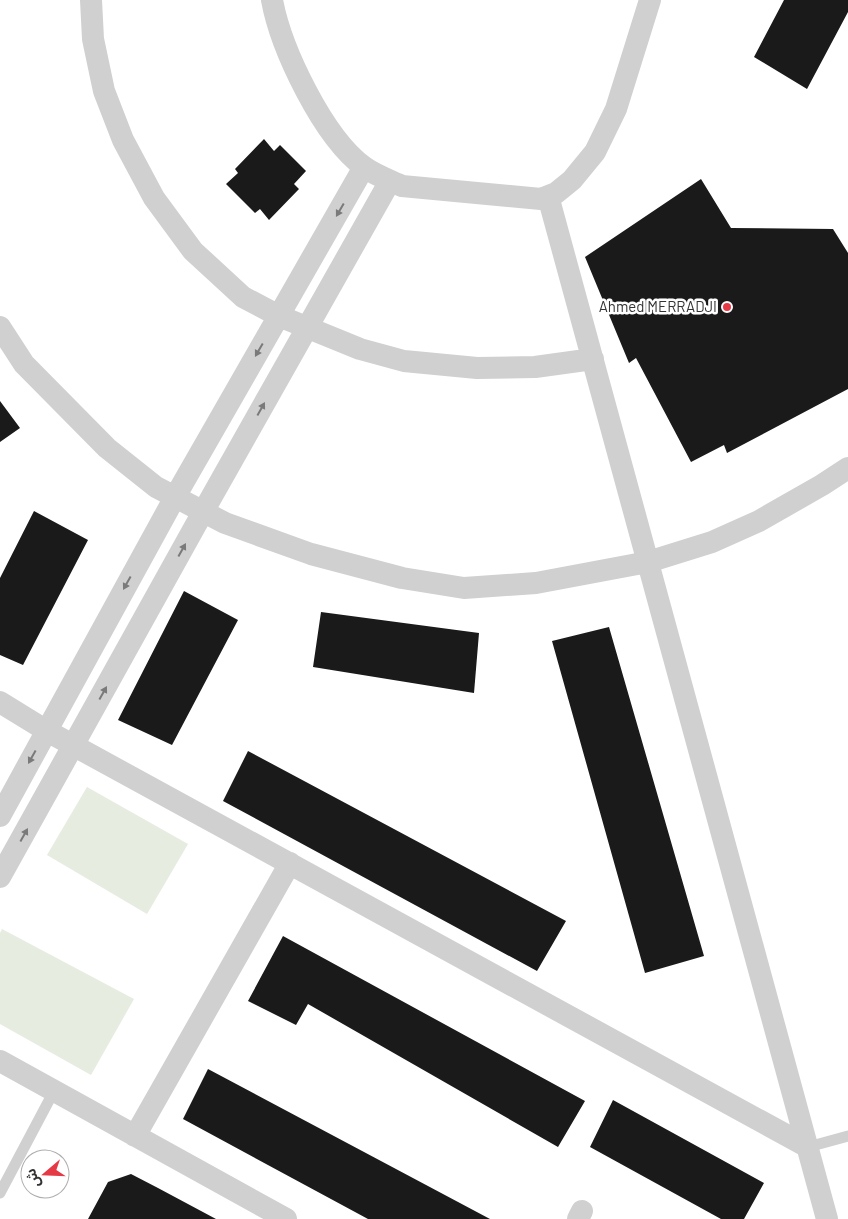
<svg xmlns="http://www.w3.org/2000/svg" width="848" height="1219" viewBox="0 0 848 1219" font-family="Barlow,'Noto Sans Arabic',sans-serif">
  <rect width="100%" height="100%" fill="#fff"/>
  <path fill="#e6ecdf" d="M 87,787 L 188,844 L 147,914 L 47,855 Z
    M 2,929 L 134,999 L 91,1075 L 0,1024 L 0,933 Z"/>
  <path fill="#1a1a1a" d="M 784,0 L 848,0 L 848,12 L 807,89 L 754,57 Z
    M 264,139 L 274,151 L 280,145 L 306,171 L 294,184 L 299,189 L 269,220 L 260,209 L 255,213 L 226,184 L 238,173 L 235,169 Z
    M 701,179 L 731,228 L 833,229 L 848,253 L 848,389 L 727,453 L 724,445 L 691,462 L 636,358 L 629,363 L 585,257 Z
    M 0,401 L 20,428 L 0,442 Z
    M 34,511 L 88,540 L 23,665 L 0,655 L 0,578 Z
    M 184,591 L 238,620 L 172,745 L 118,720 Z
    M 321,612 L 479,633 L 474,693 L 313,667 Z
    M 609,627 L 704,956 L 645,973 L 552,641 Z
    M 248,751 L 566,921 L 537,971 L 223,801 Z
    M 283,936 L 585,1101 L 558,1147 L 308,1004 L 296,1025 L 248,1001 Z
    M 208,1069 L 490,1219 L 368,1219 L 183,1119 Z
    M 613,1100 L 764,1183 L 744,1219 L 721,1219 L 590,1147 Z
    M 131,1174 L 158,1188 L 216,1219 L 88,1219 L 108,1182 Z"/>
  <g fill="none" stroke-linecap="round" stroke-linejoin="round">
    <path stroke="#d0d0d0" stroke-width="11" d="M 808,1147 L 848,1136
      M 0,1193 L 54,1091"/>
    <path stroke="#d0d0d0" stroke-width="22" d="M 91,0 L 93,39 L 104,91 L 123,140 L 154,198 L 193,251 L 243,297 L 279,316 L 360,349 L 404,361 L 477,368 L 535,367 L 593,359
      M 272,0 C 281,49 323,137 364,167 C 375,175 389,180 402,186 L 541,199 L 556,193 L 572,180 L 595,152 L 616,109 L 650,0
      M 548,196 L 827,1219
      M 0,327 L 24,364 L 107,448 L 156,487 L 225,523 L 311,554 L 402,578 L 464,588 L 536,583 L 648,562 L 712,542 L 759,521 L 822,485 L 848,468
      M 0,702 L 47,731 L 808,1147
      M 0,816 L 175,497 L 364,167
      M 0,877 L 203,512 L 390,181
      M 0,1061 L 286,1219
      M 135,1136 L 290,863
      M 578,1219 L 582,1211"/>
  </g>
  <defs><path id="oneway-solid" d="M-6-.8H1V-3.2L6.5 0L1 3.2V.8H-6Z" transform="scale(1.25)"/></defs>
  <g fill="#7a7a7a">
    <use href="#oneway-solid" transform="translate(340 210) rotate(120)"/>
    <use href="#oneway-solid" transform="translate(259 350) rotate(120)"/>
    <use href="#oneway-solid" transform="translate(261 409) rotate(-61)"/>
    <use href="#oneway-solid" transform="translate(182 550) rotate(-61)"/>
    <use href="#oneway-solid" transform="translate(127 583) rotate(119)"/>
    <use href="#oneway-solid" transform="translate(103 693) rotate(-61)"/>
    <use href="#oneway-solid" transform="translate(32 757) rotate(119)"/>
    <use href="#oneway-solid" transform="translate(24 835) rotate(-61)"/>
  </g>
  <circle fill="#e63946" stroke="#fff" stroke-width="2" cx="727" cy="307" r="5"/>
  <g text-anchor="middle" stroke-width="5" stroke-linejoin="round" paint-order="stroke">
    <g font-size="15" fill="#333" stroke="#fff" text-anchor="end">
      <text x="717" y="312">Ahmed MERRADJI</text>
    </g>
  </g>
  <g transform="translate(45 1174) rotate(251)"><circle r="24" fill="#ffffff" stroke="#adadad"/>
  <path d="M0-4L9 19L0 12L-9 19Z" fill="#e63946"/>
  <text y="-8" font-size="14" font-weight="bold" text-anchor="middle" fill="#333333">ش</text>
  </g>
</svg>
